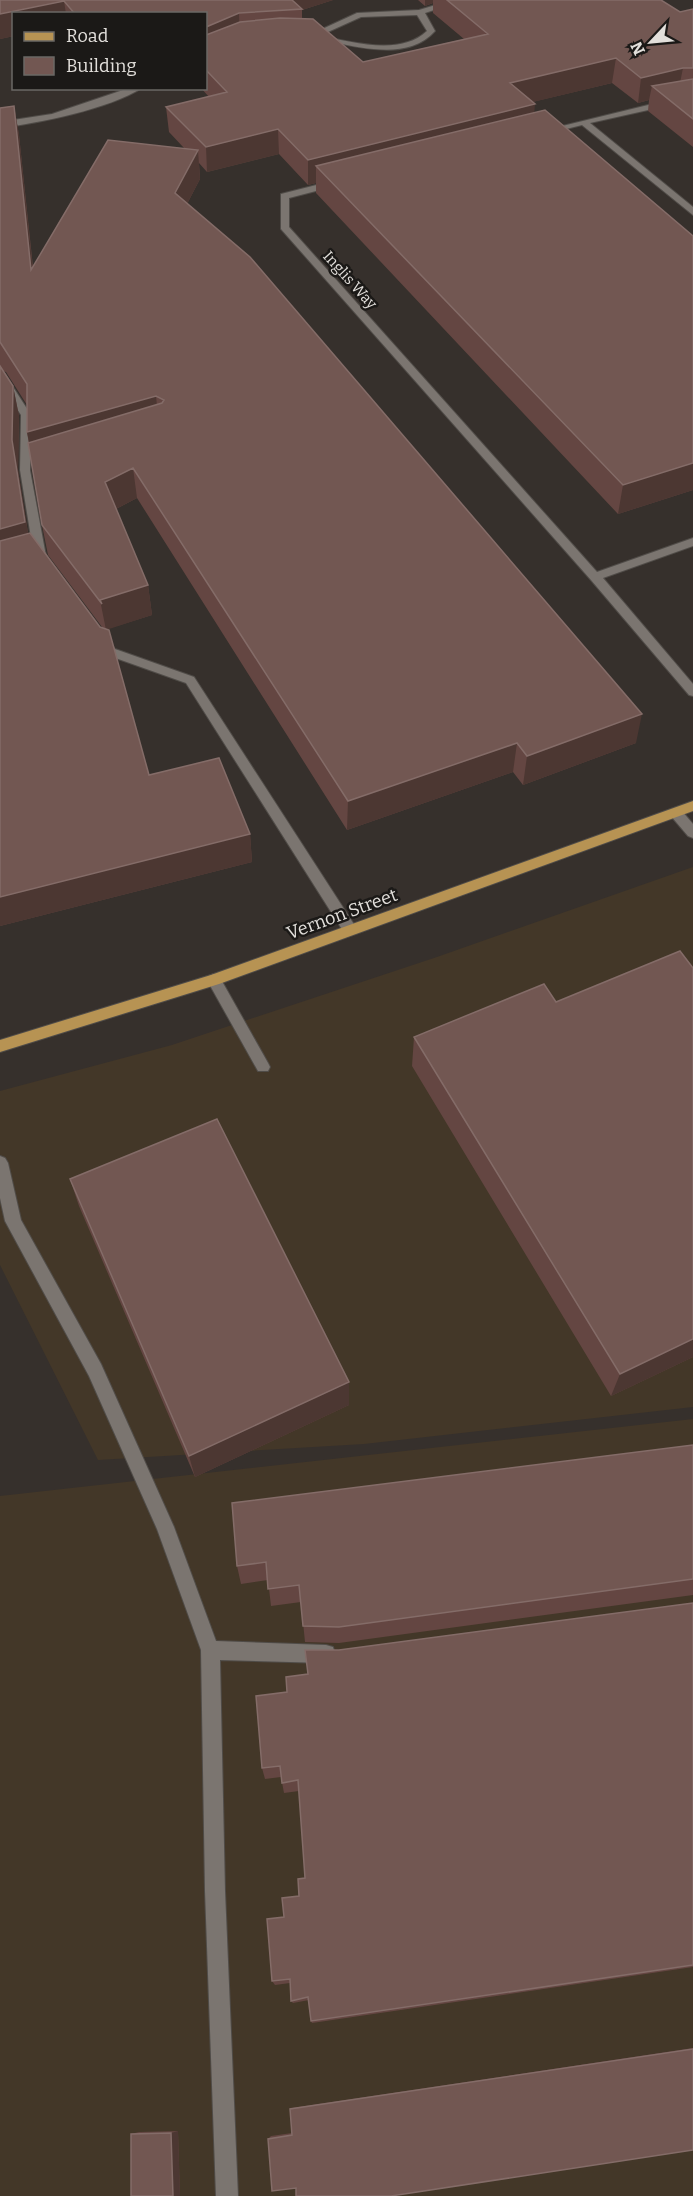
<svg xmlns="http://www.w3.org/2000/svg" width="693" height="2196" viewBox="0 0 693 2196" font-family="Bitter,serif">
  <rect width="100%" height="100%" fill="#36302c"/>
  <path fill="#433728" d="M 693,867 L 693,1407 L 364,1444 L 98,1460 L 0,1265 L 0,1091 L 172,1045 L 437,957 Z
    M 693,1419 L 693,2196 L 0,2196 L 0,1496 Z"/>
  <g fill="none" stroke-linecap="round" stroke-linejoin="round">
    <g stroke="#504c48" stroke-width="2">
      <path id="minor" d="M 452,0 L 464,0 L 425,13 L 435,31 C 410,59 368,49 336,43 C 327,42 310,40 305,37 L 357,13 L 419,10 ZM 417,15 L 427,31 C 399,57 352,41 319,36 L 361,17 Z
        M 129,88 L 142,88 C 109,109 39,123 0,128 L 0,122 L 52,114 Z
        M 693,94 L 693,100 L 590,123 L 693,207 L 693,215 L 582,125 L 546,134 L 542,131 Z
        M 336,180 L 339,181 L 339,185 L 289,198 L 289,227 L 597,572 L 693,538 L 693,546 L 603,578 L 693,684 L 693,696 L 689,695 L 591,580 L 281,229 L 281,194 Z
        M 0,372 L 4,373 L 31,415 L 30,470 L 46,556 L 40,560 L 34,556 L 20,470 L 21,415 L 0,383 Z
        M 102,636 L 106,637 L 115,649 L 194,677 L 355,926 L 357,930 L 355,934 L 345,934 L 186,683 L 107,655 L 96,640 Z
        M 676,808 L 681,810 L 693,824 L 693,838 L 688,836 L 671,816 L 669,813 Z
        M 214,974 L 219,976 L 268,1063 L 270,1067 L 268,1071 L 258,1071 L 207,980 L 209,976 Z
        M 0,1156 L 5,1158 L 8,1163 L 21,1220 L 101,1364 L 174,1527 L 216,1641 L 326,1645 L 333,1647 L 335,1654 L 333,1661 L 326,1663 L 220,1660 L 225,1891 L 238,2196 L 216,2196 L 205,1891 L 201,1650 L 157,1529 L 89,1376 L 5,1221 L 0,1198 Z"/>
    </g>
    <g stroke="#504c48" stroke-width="2">
      <path id="major" d="M 693,801 L 693,811 L 219,984 L 0,1052 L 0,1040 L 211,975 Z"/>
    </g>
    <use href="#minor" fill="#7b7570" fill-rule="evenodd"/>
    <use href="#major" fill="#b79353" fill-rule="evenodd"/>
  </g>
  <path fill="#644642" fill-rule="evenodd" d="M 0,0 L 333,0 L 302,10 L 302,19 L 363,62 L 464,39 L 433,13 L 433,3 L 425,6 L 418,0 L 661,0 L 680,12 L 693,9 L 693,147 L 648,111 L 649,100 L 638,103 L 612,83 L 532,102 L 534,112 L 693,236 L 693,490 L 618,514 L 316,193 L 316,183 L 308,185 L 279,154 L 207,172 L 199,163 L 200,179 L 187,204 L 636,743 L 523,785 L 513,772 L 347,830 L 137,498 L 116,509 L 148,585 L 152,615 L 107,629 L 149,775 L 250,834 L 252,862 L 0,926 L 0,108 L 14,106 L 19,135 L 33,267 L 184,148 L 169,132 L 166,107 L 209,97 L 201,88 L 206,88 L 206,14 L 14,14 L 14,36 L 0,39 ZM 3,371 L 6,372 L 27,405 L 27,432 L 42,525 L 48,555 L 102,627 L 100,627 L 28,533 L 18,470 L 19,416 L 13,386 Z
    M 556,1002 L 693,1357 L 611,1396 L 412,1066 L 414,1037 Z
    M 70,1179 L 349,1382 L 349,1405 L 195,1477 L 79,1206 Z
    M 693,1445 L 693,1595 L 339,1643 L 305,1642 L 301,1602 L 271,1606 L 268,1580 L 241,1584 L 237,1566 Z
    M 693,1603 L 693,1967 L 312,2023 L 311,2021 L 309,2000 L 293,2003 L 291,2001 L 290,1983 L 275,1985 L 272,1981 L 284,1917 L 299,1896 L 305,1878 L 299,1791 L 284,1793 L 281,1777 L 265,1779 L 262,1768 L 287,1692 L 308,1674 L 339,1650 Z
    M 693,2048 L 693,2150 L 296,2188 L 268,2139 L 271,2136 L 292,2133 L 290,2109 L 292,2108 Z
    M 178,2131 L 180,2196 L 131,2134 L 139,2132 Z"/>
  <path fill="#4c3732" d="M 284,0 L 333,0 L 302,10 L 302,9 Z
    M 425,0 L 433,0 L 433,3 L 425,6 Z
    M 64,1 L 66,14 L 14,14 L 14,36 L 0,39 L 0,14 Z
    M 239,13 L 240,37 L 206,52 L 206,27 Z
    M 616,58 L 612,83 L 508,108 L 510,83 Z
    M 683,68 L 678,93 L 652,86 L 649,100 L 638,103 L 641,78 Z
    M 535,104 L 533,129 L 316,166 L 316,183 L 308,185 L 308,160 Z
    M 14,106 L 19,135 L 36,300 L 31,270 Z
    M 278,129 L 279,154 L 207,172 L 206,147 Z
    M 198,150 L 200,179 L 177,223 L 175,193 Z
    M 13,386 L 19,416 L 18,470 L 31,552 L 0,561 L 0,529 L 12,440 Z
    M 156,396 L 159,426 L 33,462 L 27,432 Z
    M 693,463 L 693,490 L 618,514 L 623,485 Z
    M 133,468 L 137,498 L 110,512 L 105,482 Z
    M 148,585 L 152,615 L 106,630 L 100,600 Z
    M 642,714 L 636,743 L 523,785 L 527,756 Z
    M 517,743 L 513,772 L 347,830 L 348,801 Z
    M 250,834 L 252,862 L 0,926 L 0,897 Z
    M 693,1339 L 693,1357 L 611,1396 L 620,1374 Z
    M 349,1382 L 349,1405 L 195,1477 L 189,1456 Z
    M 178,2131 L 180,2196 L 173,2196 L 171,2133 Z"/>
  <path fill="#725752" stroke="#846c68" stroke-width="1.5" d="M 0,0 L 292,0 L 302,9 L 239,13 L 206,27 L 206,14 L 75,14 L 64,1 L 0,14 Z
    M 447,0 L 661,0 L 680,12 L 693,9 L 693,68 L 683,68 L 641,78 L 616,58 L 510,83 L 535,104 L 308,160 L 278,129 L 206,147 L 166,107 L 227,92 L 206,70 L 206,35 L 240,22 L 280,18 L 313,19 L 363,62 L 488,34 Z
    M 693,79 L 693,119 L 652,86 Z
    M 14,106 L 31,270 L 108,140 L 198,150 L 175,193 L 250,257 L 642,714 L 527,756 L 517,743 L 348,801 L 133,468 L 105,482 L 148,585 L 100,600 L 102,604 L 42,525 L 28,443 L 162,403 L 164,400 L 156,396 L 27,432 L 27,384 L 0,342 L 0,108 Z
    M 545,110 L 693,236 L 693,463 L 623,485 L 316,166 Z
    M 0,366 L 13,386 L 12,440 L 25,522 L 0,529 Z
    M 30,533 L 100,627 L 109,630 L 149,775 L 219,758 L 250,834 L 0,897 L 0,541 Z
    M 680,951 L 693,968 L 693,1339 L 620,1374 L 414,1037 L 544,984 L 556,1002 Z
    M 217,1119 L 349,1382 L 189,1456 L 70,1179 Z
    M 693,1445 L 693,1579 L 339,1627 L 303,1626 L 299,1585 L 268,1589 L 266,1562 L 237,1566 L 232,1503 Z
    M 693,1603 L 693,1965 L 311,2021 L 308,1997 L 291,2001 L 290,1979 L 272,1981 L 267,1919 L 284,1917 L 282,1898 L 299,1896 L 298,1879 L 305,1878 L 298,1780 L 282,1783 L 280,1766 L 262,1768 L 256,1696 L 287,1692 L 286,1677 L 308,1674 L 305,1650 L 339,1650 Z
    M 693,2049 L 693,2150 L 391,2196 L 296,2196 L 296,2188 L 272,2191 L 268,2139 L 292,2135 L 290,2109 Z
    M 171,2133 L 173,2196 L 131,2196 L 131,2134 Z"/>
  <g text-anchor="middle" stroke-width="5" stroke-linejoin="round" paint-order="stroke">
    <g font-size="15" fill="#e2dfdb" stroke="#1b1917">
      <text transform="translate(350 280) rotate(48)" y="5">Inglis Way</text>
    </g>
    <g font-size="18" fill="#e2dfdb" stroke="#1b1917">
      <text transform="translate(342 914) rotate(-20)" y="6">Vernon Street</text>
    </g>
  </g>
  <rect x="12" y="12" width="195" height="78" fill="#1b1917" stroke="#6b6865" stroke-width="1.5"/>
  <rect x="24" y="32" width="30" height="9" fill="#b79353" stroke="#6b6865" stroke-width="1.5"/>
  <text x="66" y="42" font-size="18" fill="#e2dfdb">Road</text>
  <rect x="24" y="57" width="30" height="18" fill="#725752" stroke="#6b6865" stroke-width="1.5"/>
  <text x="66" y="72" font-size="18" fill="#e2dfdb">Building</text>
  <g transform="translate(651 42) rotate(244)" stroke="#1b1917" stroke-width="4.5" paint-order="stroke">
  <path d="M0-4.5L10 22L0 15L-10 22Z" fill="#e2dfdb"/>
  <text y="-9" font-size="16" font-weight="bold" text-anchor="middle" fill="#e2dfdb">N</text>
  </g>
</svg>
